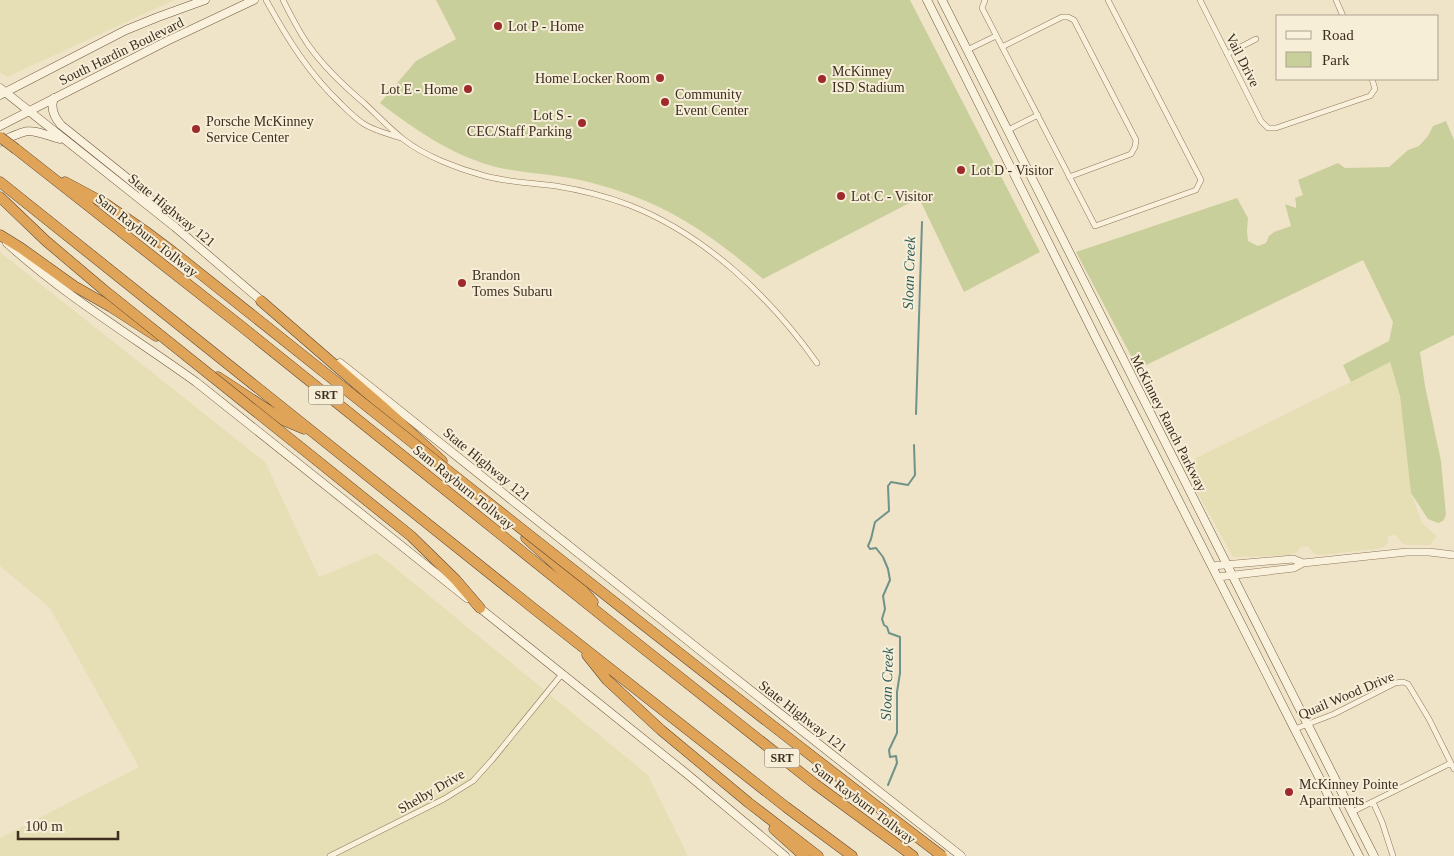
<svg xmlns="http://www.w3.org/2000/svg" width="1454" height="856" viewBox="0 0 1454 856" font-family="Georgia,serif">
  <rect width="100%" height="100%" fill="#f0e4c8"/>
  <path fill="#e6deb5" d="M 0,0 L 174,0 L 7,77 L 0,72 Z
    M 0,252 L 265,462 L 319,577 L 377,553 L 648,775 L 688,856 L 0,856 L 0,838 L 139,767 L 50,608 L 0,566 Z
    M 1390,362 L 1400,396 L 1411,493 L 1422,523 L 1437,536 L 1430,545 L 1408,545 L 1402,543 L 1396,535 L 1388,536 L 1388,542 L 1384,547 L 1376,549 L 1319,555 L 1313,553 L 1308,546 L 1301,547 L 1297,552 L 1290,555 L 1233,557 L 1182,465 L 1351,382 Z"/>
  <path fill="#c9cf9b" d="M 436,0 L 910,0 L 1040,252 L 964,292 L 919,198 L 763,279 C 724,245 682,214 633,196 C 615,189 594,183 575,179 C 550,174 524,173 500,168 C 454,157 417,131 380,103 L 416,61 L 456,39 Z
    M 1446,121 L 1454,140 L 1454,335 L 1420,352 L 1425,386 L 1441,461 L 1446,515 L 1443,521 L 1438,523 L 1428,519 L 1411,493 L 1400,396 L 1390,362 L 1351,382 L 1343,365 L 1389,341 L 1393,322 L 1363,260 L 1138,369 L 1076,252 L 1237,198 L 1248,218 L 1247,231 L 1248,241 L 1258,246 L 1266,243 L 1269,236 L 1274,232 L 1291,226 L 1285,204 L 1296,208 L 1296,204 L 1295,198 L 1303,195 L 1298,180 L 1338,163 L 1345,168 L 1389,167 L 1408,150 L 1419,146 L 1428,136 L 1433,126 Z"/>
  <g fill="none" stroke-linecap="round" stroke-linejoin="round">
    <path stroke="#6f938a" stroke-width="2" d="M 916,414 L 922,222
      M 888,785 L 897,763 L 896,756 L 890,757 L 889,750 L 897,733 L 897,692 L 900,673 L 900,637 L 889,633 L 887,627 L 884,625 L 882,619 L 885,609 L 883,596 L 890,580 L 888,569 L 883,557 L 876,548 L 870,549 L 868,546 L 871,539 L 875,522 L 889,511 L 888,486 L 891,482 L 908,485 L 915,475 L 914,445"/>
    <g stroke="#8d765c" stroke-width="6">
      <path id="minor" d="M 266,0 C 287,38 309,74 341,104 C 348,111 356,119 364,124 C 375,131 389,134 401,138
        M 283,0 C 291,16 299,32 309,46 C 324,67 344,86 364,103 C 377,115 389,128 403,139 C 424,156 459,169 485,176 C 508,182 532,183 556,186 C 581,190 605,196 629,205 C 706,235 770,297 817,363
        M 985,0 L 982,8 L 1095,226 L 1196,190 L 1201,180 L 1108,0
        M 1200,0 L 1261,121 L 1268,128 L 1276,128 L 1364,98 L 1370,96 L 1375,89 L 1372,79
        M 1336,0 L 1343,16
        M 1002,47 L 1062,17 L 1068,17 L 1074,20 L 1136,140 L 1135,147 L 1131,154 L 1069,177
        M 967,50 L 996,36
        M 1227,54 L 1256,39
        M 1008,130 L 1038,115
        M 1295,729 L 1334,714 L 1395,683 L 1403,682 L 1408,684 L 1429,719 L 1454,769
        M 1373,802 L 1382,822 L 1393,856
        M 1352,812 L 1451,763
        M 330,856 L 444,799 L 473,781 L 492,760 L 562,674"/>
    </g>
    <g stroke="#8d765c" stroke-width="8">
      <path id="tertiary" d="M 1212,566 L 1293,559 L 1303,563
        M 1218,577 L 1294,568 L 1303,563 L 1407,552 L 1429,552 L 1454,555"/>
    </g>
    <g stroke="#6f573f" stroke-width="9">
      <path id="secondary" d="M 927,0 L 1096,338 L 1359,856
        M 942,0 L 1374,856
        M 0,88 L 175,227 L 264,303
        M 0,95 L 126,30 L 158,17 L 205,0
        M 54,98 C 50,108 54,117 61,125 L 141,189 L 160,210
        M 0,126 L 167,41 L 254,0
        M 0,142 C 31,127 28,129 60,139
        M 7,243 C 65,296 132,336 196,382 L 467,598
        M 340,363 L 716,663 L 961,856
        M 476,605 L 687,774 L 785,856"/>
    </g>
    <g stroke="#5b4430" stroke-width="11">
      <path id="motorway" d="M 16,149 L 241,326 L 610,622 L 815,784 L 913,856
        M 0,182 L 533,608 L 786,807 L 852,856
        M 65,182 L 106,204 L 145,231 L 173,252 L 320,369
        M 0,197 L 46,241 L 104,290
        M 0,235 L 21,248 L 74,286 L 111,307 L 156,336
        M 261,301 L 382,406 L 442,461
        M 218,377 L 285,421 L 304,429
        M 299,446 L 411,536 L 456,580 L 480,608
        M 526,538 L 580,587 L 593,602
        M 587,655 L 607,680 L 661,730 L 749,803 L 818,856
        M 774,829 L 804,856"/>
    </g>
    <use href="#minor" stroke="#faf1dc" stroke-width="5"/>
    <use href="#tertiary" stroke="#faf1dc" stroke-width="7"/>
    <use href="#secondary" stroke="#faf1dc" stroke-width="8"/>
    <use href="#motorway" stroke="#e0a458" stroke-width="10"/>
    <g stroke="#5b4430" stroke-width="11" stroke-linecap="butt">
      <path id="motorway-bridge" d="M 0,137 L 16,149
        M 104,290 L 299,446
        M 320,369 C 526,533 733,697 942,856"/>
    </g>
    <use href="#motorway-bridge" stroke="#e0a458" stroke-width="10"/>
  </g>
  <g fill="#9e2a2b" stroke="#f7eed8" stroke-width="2">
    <circle cx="498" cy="26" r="5"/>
    <circle cx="660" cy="78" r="5"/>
    <circle cx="822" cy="79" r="5"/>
    <circle cx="468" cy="89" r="5"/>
    <circle cx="665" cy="102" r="5"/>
    <circle cx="582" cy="123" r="5"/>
    <circle cx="196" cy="129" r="5"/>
    <circle cx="961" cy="170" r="5"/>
    <circle cx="841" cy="196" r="5"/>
    <circle cx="462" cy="283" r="5"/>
    <circle cx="1289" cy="792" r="5"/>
  </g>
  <g text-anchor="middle" stroke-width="4" stroke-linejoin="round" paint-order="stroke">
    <g fill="#f7eed8" stroke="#756857" stroke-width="1">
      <rect x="308.5" y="385.5" width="35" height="19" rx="4"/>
      <rect x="764.5" y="748.5" width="35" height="19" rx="4"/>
    </g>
    <g font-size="12" font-weight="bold" fill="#3d2e20">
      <text x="326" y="399">SRT</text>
      <text x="782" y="762">SRT</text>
    </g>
    <g font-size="14" fill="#3d2e20" stroke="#f7eed8" text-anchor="start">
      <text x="508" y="31">Lot P - Home</text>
      <text x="832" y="76">McKinney<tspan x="832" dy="16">ISD Stadium</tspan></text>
      <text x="650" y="83" text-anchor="end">Home Locker Room</text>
      <text x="458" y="94" text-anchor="end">Lot E - Home</text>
      <text x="675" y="99">Community<tspan x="675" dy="16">Event Center</tspan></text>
      <text x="572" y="120" text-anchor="end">Lot S -<tspan x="572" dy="16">CEC/Staff Parking</tspan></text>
      <text x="206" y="126">Porsche McKinney<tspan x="206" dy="16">Service Center</tspan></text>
      <text x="971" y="175">Lot D - Visitor</text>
      <text x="851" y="201">Lot C - Visitor</text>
      <text x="472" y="280">Brandon<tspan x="472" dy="16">Tomes Subaru</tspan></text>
      <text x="1299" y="789">McKinney Pointe<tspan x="1299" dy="16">Apartments</tspan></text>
    </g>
    <g font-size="14" fill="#3d2e20" stroke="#f7eed8">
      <text transform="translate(121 51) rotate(-26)" y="5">South Hardin Boulevard</text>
      <text transform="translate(1243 60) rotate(63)" y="5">Vail Drive</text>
      <text transform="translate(172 210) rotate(39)" y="5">State Highway 121</text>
      <text transform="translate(147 235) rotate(38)" y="5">Sam Rayburn Tollway</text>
      <text transform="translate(1169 423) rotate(63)" y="5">McKinney Ranch Parkway</text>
      <text transform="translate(487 464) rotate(39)" y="5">State Highway 121</text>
      <text transform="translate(464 487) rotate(39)" y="5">Sam Rayburn Tollway</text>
      <text transform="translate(1346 695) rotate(-23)" y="5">Quail Wood Drive</text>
      <text transform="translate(803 716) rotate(38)" y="5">State Highway 121</text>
      <text transform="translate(431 791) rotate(-30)" y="5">Shelby Drive</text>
      <text transform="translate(864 803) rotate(37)" y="5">Sam Rayburn Tollway</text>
    </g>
    <g font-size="15" font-style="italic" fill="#2f5d5a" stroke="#f7eed8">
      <text transform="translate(909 273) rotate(-88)" y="5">Sloan Creek</text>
      <text transform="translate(887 684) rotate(-88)" y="5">Sloan Creek</text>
    </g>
  </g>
  <rect x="1276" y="15" width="162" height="65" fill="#f7eed8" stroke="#ada18e"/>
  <rect x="1286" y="31" width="25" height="8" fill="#faf1dc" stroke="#ada18e"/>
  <text x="1322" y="40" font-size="15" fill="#3d2e20">Road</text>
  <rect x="1286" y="52" width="25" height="15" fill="#c9cf9b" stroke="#ada18e"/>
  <text x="1322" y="65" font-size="15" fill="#3d2e20">Park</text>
  <path d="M18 831v8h100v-8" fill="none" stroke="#3d2e20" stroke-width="2.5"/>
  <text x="25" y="831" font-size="15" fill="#3d2e20" stroke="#f7eed8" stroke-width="4" paint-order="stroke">100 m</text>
</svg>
